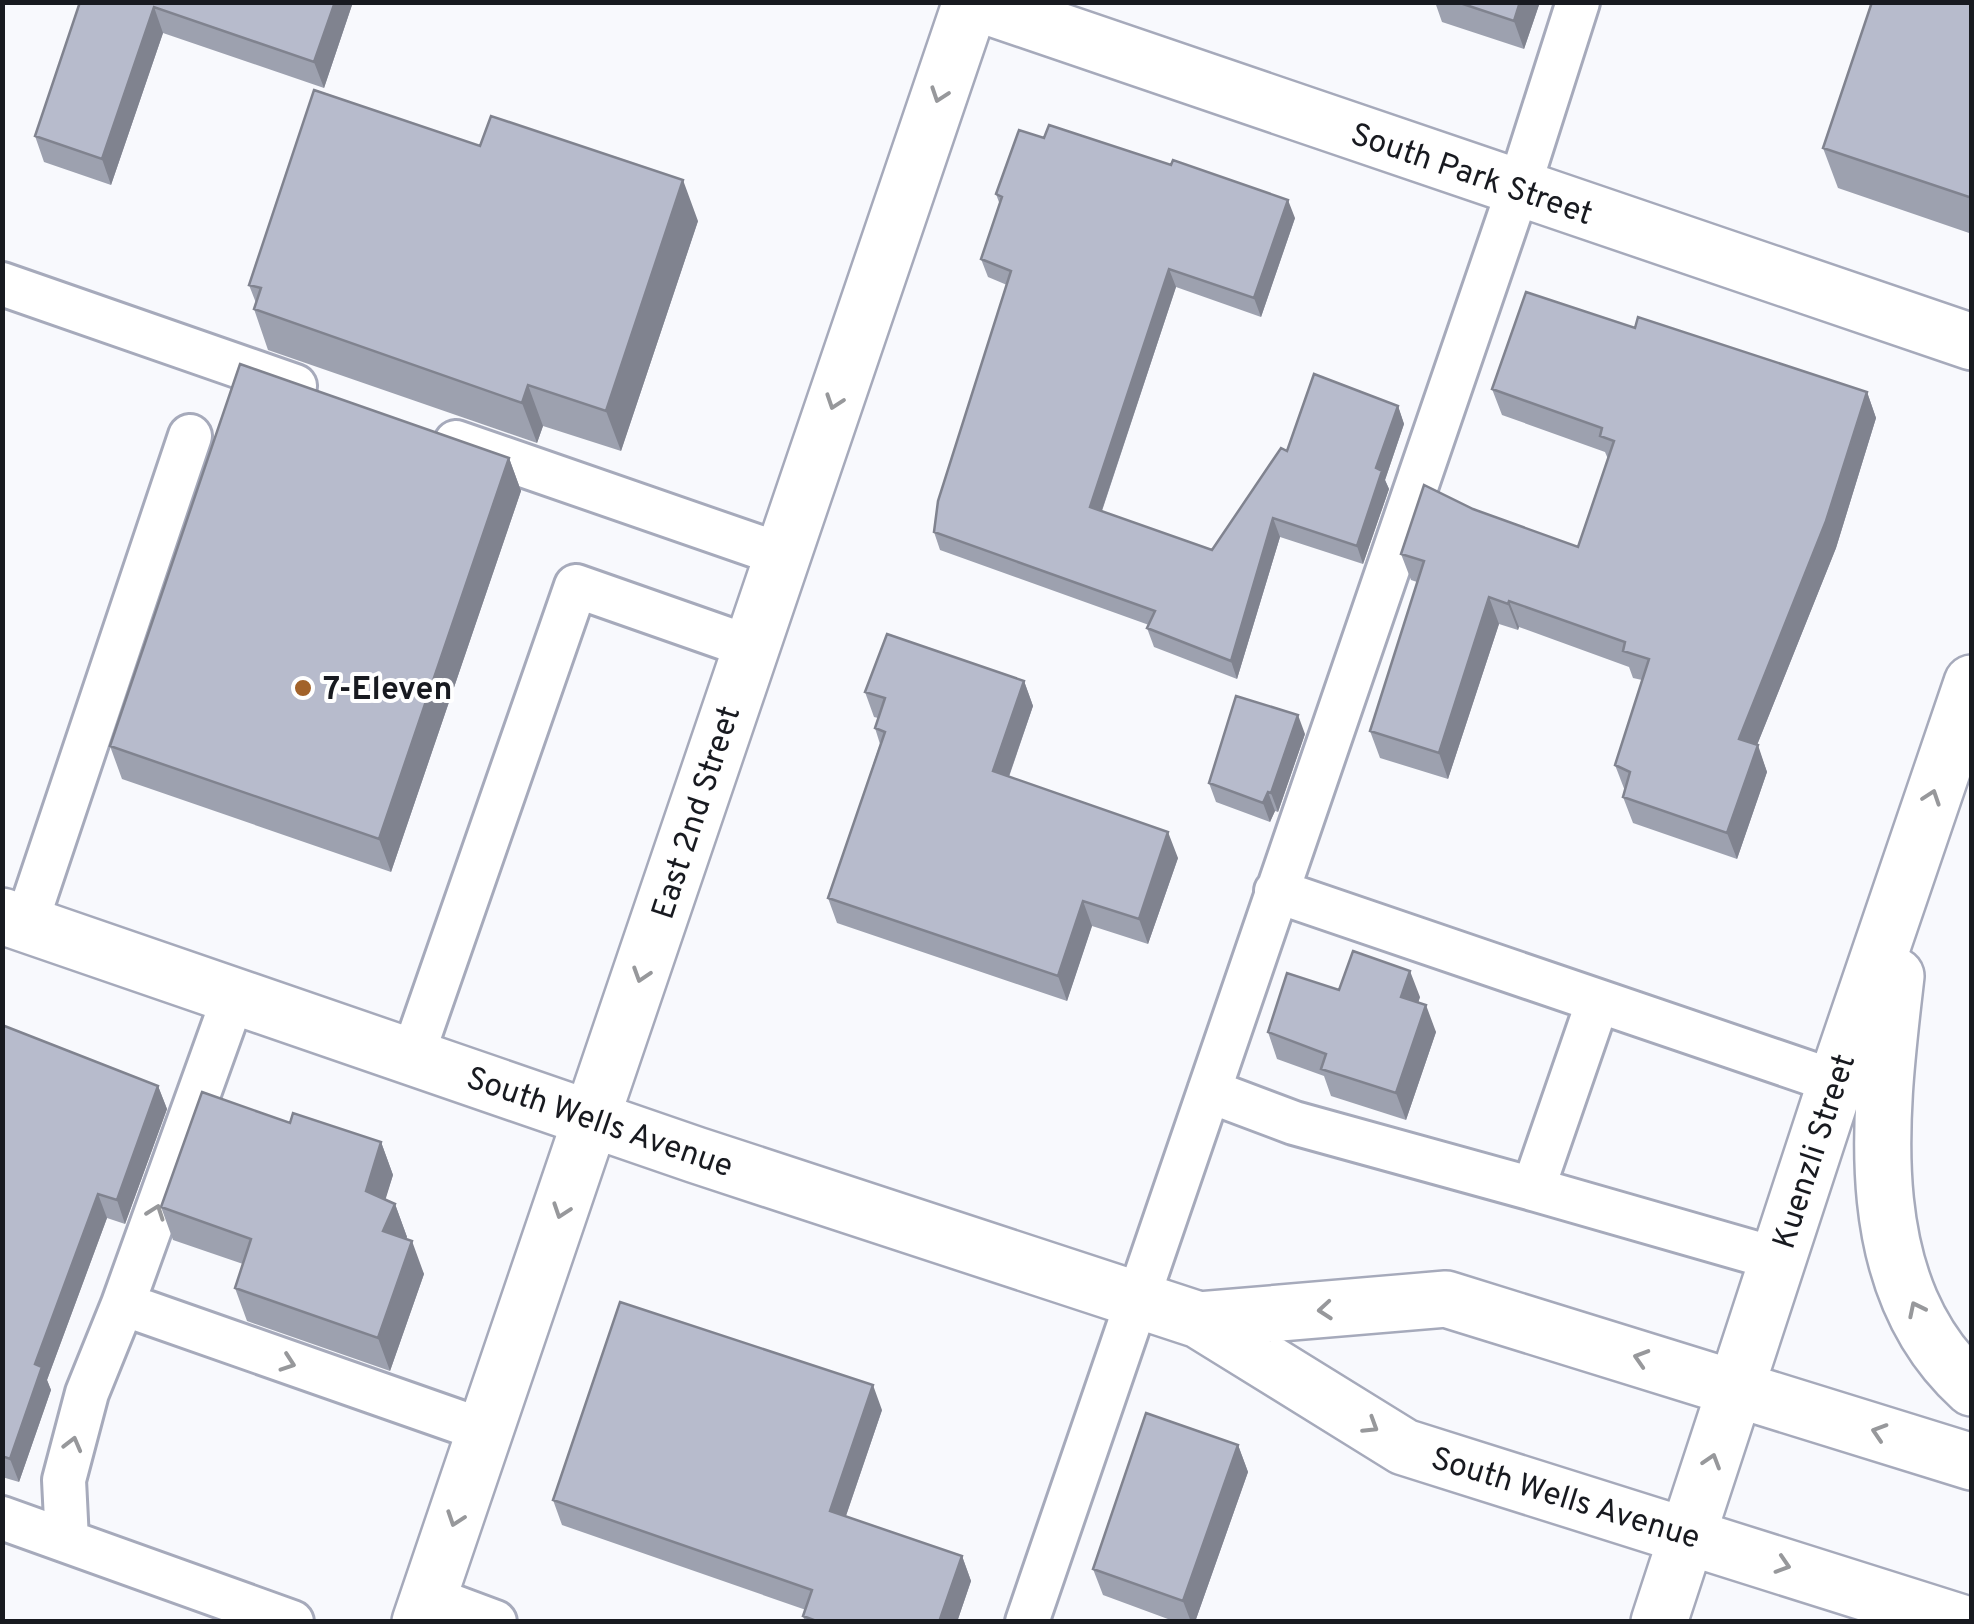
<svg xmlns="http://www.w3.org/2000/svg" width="1974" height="1624" viewBox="0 0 1974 1624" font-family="Overpass,sans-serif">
  <rect width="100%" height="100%" fill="#f8f9fd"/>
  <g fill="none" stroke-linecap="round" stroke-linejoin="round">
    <g stroke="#a6aabb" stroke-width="48">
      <path id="lane" d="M 2,284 L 295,386
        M 456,442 L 782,555
        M 1276,891 L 1836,1082
        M 26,924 L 190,436
        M 412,1057 L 576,586 L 750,647
        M 1209,1091 L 1294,1123 L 1533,1189 L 1598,1001
        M 1533,1189 L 1777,1259
        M 123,1304 L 234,996
        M 2,1518 L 292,1622
        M 67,1540 L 64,1480 L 87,1393 L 123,1304 L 485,1431
        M 428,1597 L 495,1622
        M 1027,1622 L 1518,190 L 1578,2"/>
    </g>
    <g stroke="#a6aabb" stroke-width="60">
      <path id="street" d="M 974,2 L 1972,342"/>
    </g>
    <g stroke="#a6aabb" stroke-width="60">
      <path id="secondary" d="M 2,916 L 696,1155 L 1199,1320 L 1404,1447 L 1959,1622
        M 1896,976 C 1880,1114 1857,1284 1972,1388
        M 1199,1320 L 1446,1299 L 1972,1462
        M 420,1622 L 971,2
        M 1659,1622 L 1836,1082 L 1972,683"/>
    </g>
    <use href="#lane" stroke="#fff" stroke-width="42"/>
    <use href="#street" stroke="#fff" stroke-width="55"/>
    <use href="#secondary" stroke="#fff" stroke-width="55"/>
  </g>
  <path fill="#9da1af" d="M 80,2 L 353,2 L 324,88 L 163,33 L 111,185 L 44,162 L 35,136 Z
    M 1435,2 L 1540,2 L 1524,49 L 1442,22 Z
    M 1972,2 L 1972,234 L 1838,188 L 1823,148 Z
    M 996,194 L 1295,218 L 1261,317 L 1176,287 L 1102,511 L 1212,550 L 1287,451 L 1398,406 L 1404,424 L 1385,480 L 1389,489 L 1363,564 L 1280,537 L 1237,679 L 1154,647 L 1147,628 L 1149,625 L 940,550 L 934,532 L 1007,285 L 988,277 L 981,259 L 1000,205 Z
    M 698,221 L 621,451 L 543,426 L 537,443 L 268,350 L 254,309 L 256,303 L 249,285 Z
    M 1635,328 L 1867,392 L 1876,418 L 1836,548 L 1757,745 L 1767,772 L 1737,859 L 1633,823 L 1623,797 L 1625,791 L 1615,765 L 1642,680 L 1633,678 L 1629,667 L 1519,627 L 1518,630 L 1499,624 L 1448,779 L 1380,758 L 1370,731 L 1417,582 L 1411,580 L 1401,554 L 1473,509 L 1578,547 L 1608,459 L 1605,452 L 1502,415 L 1492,389 Z
    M 509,458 L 521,491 L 391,872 L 122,779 L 110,746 Z
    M 1024,681 L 1033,706 L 1009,777 L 1178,858 L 1148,944 L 1092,926 L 1067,1001 L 837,923 L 828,898 L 880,744 L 875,728 L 878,718 L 874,717 L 865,692 Z
    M 1305,734 L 1278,812 L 1275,811 L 1270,822 L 1216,802 L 1209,783 Z
    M 1339,990 L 1420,997 L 1418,1003 L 1436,1032 L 1406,1120 L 1331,1096 L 1324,1076 L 1277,1059 L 1268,1032 Z
    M 2,1025 L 158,1086 L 167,1109 L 125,1224 L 107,1218 L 47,1380 L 51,1390 L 19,1482 L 2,1477 Z
    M 290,1123 L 381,1142 L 393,1175 L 385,1199 L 395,1204 L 407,1237 L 406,1239 L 424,1274 L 390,1371 L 247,1321 L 235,1288 L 243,1264 L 173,1240 L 161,1207 Z
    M 882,1410 L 846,1516 L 962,1556 L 971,1581 L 957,1622 L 805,1622 L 803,1616 L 806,1610 L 562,1525 L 553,1500 Z
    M 1238,1445 L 1248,1472 L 1195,1622 L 1176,1622 L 1103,1595 L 1093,1569 Z"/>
  <path fill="#80838f" d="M 335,2 L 353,2 L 324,88 L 314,62 Z
    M 1520,2 L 1540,2 L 1524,49 L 1514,21 Z
    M 154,7 L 163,33 L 111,185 L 102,159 Z
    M 683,180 L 698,221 L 621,451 L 606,411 Z
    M 1288,200 L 1295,218 L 1261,317 L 1254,298 Z
    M 1169,269 L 1176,287 L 1097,525 L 1090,507 Z
    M 528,385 L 543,426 L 537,443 L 522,403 Z
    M 1867,392 L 1876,418 L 1836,548 L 1749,765 L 1739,739 Z
    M 1398,406 L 1404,424 L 1385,480 L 1389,489 L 1363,564 L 1357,546 L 1376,468 Z
    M 509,458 L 521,491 L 391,872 L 379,839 Z
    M 1273,518 L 1280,537 L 1237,679 L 1231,661 Z
    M 1489,597 L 1499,624 L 1448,779 L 1439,753 Z
    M 1509,601 L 1519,627 L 1518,630 L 1508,604 Z
    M 1024,681 L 1033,706 L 1002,796 L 993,771 Z
    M 1298,715 L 1305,734 L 1278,812 L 1271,793 Z
    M 1758,745 L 1767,772 L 1737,859 L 1727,833 Z
    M 1268,792 L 1275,811 L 1270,822 L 1263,803 Z
    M 1168,832 L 1178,858 L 1148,944 L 1139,919 Z
    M 1083,901 L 1092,926 L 1067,1001 L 1058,976 Z
    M 1410,971 L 1420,997 L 1411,1024 L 1401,997 Z
    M 1426,1005 L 1436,1032 L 1406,1120 L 1396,1093 Z
    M 158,1086 L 167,1109 L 125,1224 L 117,1200 Z
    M 381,1142 L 393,1175 L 378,1224 L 366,1191 Z
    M 98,1194 L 107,1218 L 47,1380 L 51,1390 L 19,1482 L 10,1459 L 35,1364 Z
    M 395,1204 L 407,1237 L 395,1264 L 383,1231 Z
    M 412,1241 L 424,1274 L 390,1371 L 378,1338 Z
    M 873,1385 L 882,1410 L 839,1536 L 830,1511 Z
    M 1238,1445 L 1248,1472 L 1195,1622 L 1191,1622 L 1183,1601 Z
    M 962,1556 L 971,1581 L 957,1622 L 939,1622 Z"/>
  <path fill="#b7bbcc" stroke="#80838f" stroke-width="2.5" d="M 80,2 L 335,2 L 314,62 L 154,7 L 102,159 L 35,136 Z
    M 1457,2 L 1520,2 L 1514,21 Z
    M 1872,2 L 1972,2 L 1972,198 L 1823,148 Z
    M 314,90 L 480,146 L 491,116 L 683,180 L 606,411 L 528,385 L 522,403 L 254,309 L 261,288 L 249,285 Z
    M 1049,125 L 1171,165 L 1173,160 L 1288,200 L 1254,298 L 1169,269 L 1090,507 L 1212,550 L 1281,448 L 1287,451 L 1314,374 L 1398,406 L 1376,468 L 1382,471 L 1357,546 L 1273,518 L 1231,661 L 1147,628 L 1155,611 L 934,532 L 938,501 L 1011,271 L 981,259 L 1002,197 L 996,194 L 1019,130 L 1044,138 Z
    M 1526,292 L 1635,328 L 1638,317 L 1867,392 L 1826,521 L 1739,739 L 1758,745 L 1727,833 L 1623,797 L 1630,772 L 1615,765 L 1649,659 L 1623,651 L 1625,642 L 1509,601 L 1508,604 L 1489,597 L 1439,753 L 1370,731 L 1424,561 L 1401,554 L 1424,485 L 1473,509 L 1578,547 L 1614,441 L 1600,436 L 1602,428 L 1492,389 Z
    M 240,364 L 509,458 L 379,839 L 110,746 Z
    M 887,634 L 1024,681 L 993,771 L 1168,832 L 1139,919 L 1083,901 L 1058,976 L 828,898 L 885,732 L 875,728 L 885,698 L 865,692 Z
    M 1236,696 L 1298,715 L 1271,793 L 1268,792 L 1263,803 L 1209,783 Z
    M 1353,951 L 1410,971 L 1401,997 L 1426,1005 L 1396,1093 L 1321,1069 L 1326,1054 L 1268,1032 L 1287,973 L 1339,990 Z
    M 2,1025 L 158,1086 L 117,1200 L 98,1194 L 35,1364 L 42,1367 L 10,1459 L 2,1456 Z
    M 202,1092 L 290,1123 L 293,1113 L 381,1142 L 366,1191 L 395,1204 L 383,1231 L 412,1241 L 378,1338 L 235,1288 L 251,1239 L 161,1207 Z
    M 620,1302 L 873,1385 L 830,1511 L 962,1556 L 939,1622 L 819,1622 L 803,1616 L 812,1590 L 553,1500 Z
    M 1146,1413 L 1238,1445 L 1183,1601 L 1093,1569 Z"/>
  <defs><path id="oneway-chevron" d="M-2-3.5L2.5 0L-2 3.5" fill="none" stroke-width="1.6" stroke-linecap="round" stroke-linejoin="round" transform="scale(2.5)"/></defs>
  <g stroke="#97989b">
    <use href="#oneway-chevron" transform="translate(939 95) rotate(109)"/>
    <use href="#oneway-chevron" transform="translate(834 402) rotate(109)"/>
    <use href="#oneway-chevron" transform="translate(1932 797) rotate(-71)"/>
    <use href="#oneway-chevron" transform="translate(641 975) rotate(108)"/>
    <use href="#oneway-chevron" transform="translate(561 1211) rotate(109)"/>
    <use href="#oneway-chevron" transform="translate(156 1212) rotate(-70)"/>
    <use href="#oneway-chevron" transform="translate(1916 1309) rotate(-116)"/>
    <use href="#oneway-chevron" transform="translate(1325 1310) rotate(175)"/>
    <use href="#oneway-chevron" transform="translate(1641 1358) rotate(-163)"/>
    <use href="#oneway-chevron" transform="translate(288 1363) rotate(19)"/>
    <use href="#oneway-chevron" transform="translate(1371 1426) rotate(32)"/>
    <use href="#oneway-chevron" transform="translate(1879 1432) rotate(-162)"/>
    <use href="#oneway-chevron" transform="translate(73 1444) rotate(-75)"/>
    <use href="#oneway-chevron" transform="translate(1712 1461) rotate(-73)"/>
    <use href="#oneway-chevron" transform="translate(455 1519) rotate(109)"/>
    <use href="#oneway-chevron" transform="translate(1783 1565) rotate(18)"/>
  </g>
  <circle fill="#a2622a" stroke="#fff" stroke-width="4" cx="303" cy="688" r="10"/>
  <g text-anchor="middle" stroke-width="8" stroke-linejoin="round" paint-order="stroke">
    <g font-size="32" fill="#181a20" stroke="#fff">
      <text transform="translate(1472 173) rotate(19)" y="11">South Park Street</text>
      <text transform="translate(695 812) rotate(-72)" y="11">East 2nd Street</text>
      <text transform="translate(600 1121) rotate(19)" y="11">South Wells Avenue</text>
      <text transform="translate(1813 1151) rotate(-72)" y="11">Kuenzli Street</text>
      <text transform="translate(1566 1497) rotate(17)" y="11">South Wells Avenue</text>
    </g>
    <g font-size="32" font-weight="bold" fill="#181a20" stroke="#fff" text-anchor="start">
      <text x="323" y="699">7-Eleven</text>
    </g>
  </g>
  <rect width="1974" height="1624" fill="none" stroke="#181a20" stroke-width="10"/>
</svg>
